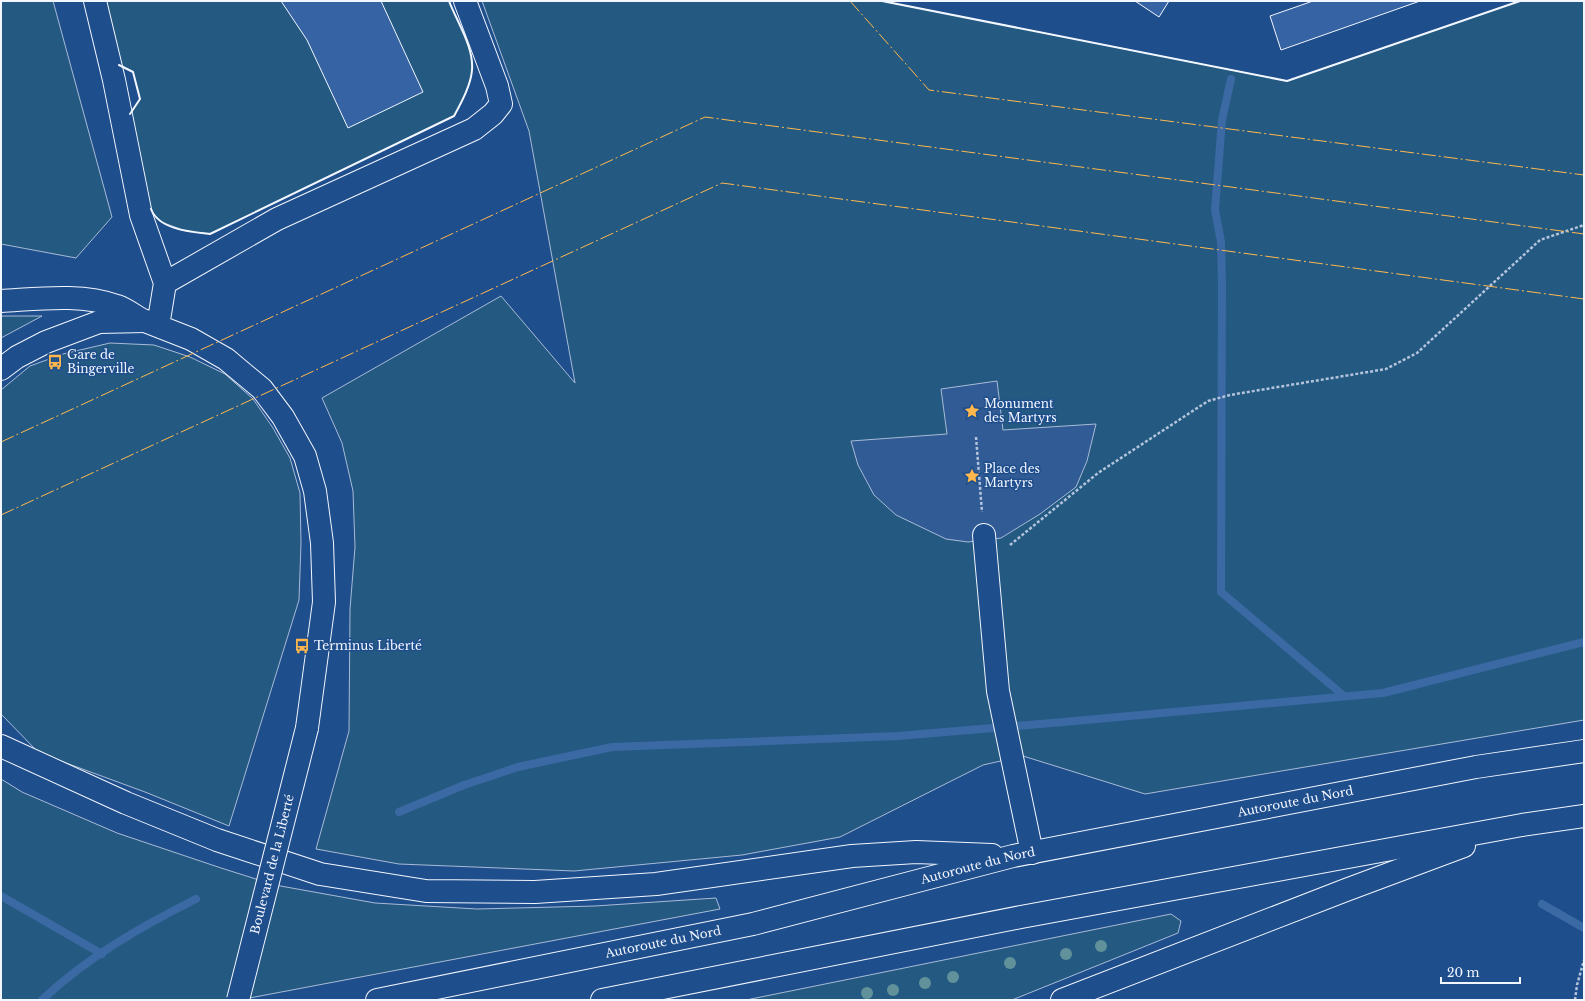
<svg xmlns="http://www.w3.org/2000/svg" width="1585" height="1001" viewBox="0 0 1585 1001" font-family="'Libre Baskerville',serif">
  <rect width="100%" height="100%" fill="#1f4e8c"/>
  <path fill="#245a82" stroke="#a8bbd7" d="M 1,1 L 53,1 L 112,217 L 76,258 L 1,244 Z
    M 100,1 L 449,1 C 457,22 474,47 472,70 C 471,85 461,103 454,116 L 210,234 L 186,231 L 161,222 L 152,212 L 129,116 L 140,99 L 133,72 L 115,63 Z
    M 482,1 L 882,1 L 1287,81 L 1520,1 L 1584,1 L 1584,720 L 1145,794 L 1023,756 L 983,765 L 840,837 L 742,855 L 574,871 L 399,864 L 316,849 L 349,731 L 350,609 L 355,547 L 353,491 L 342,443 L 322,398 L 501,296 L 575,383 L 529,131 Z
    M 1,316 L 42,316 L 1,338 Z
    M 110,343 L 154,345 L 190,357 L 225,374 L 253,399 L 273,428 L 290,458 L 300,493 L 301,543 L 299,600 L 229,826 L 145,792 L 39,753 L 1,714 L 1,390 L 30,366 L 63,354 Z
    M 1,779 L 22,792 L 117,833 L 221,868 L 275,885 L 375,903 L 477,909 L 595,906 L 716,898 L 720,909 L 239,1000 L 1,1000 Z
    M 1171,914 L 1181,921 L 1178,933 L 1012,1000 L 746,1000 Z"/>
  <path fill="#305b95" stroke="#a8bbd7" d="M 997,381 L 1003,430 L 1096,424 L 1087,461 L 1076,487 L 1040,514 L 1001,538 L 968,542 L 946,539 L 896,515 L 874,495 L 858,465 L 851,441 L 947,434 L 941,389 Z"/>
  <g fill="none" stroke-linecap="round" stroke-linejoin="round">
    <path stroke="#3b69a3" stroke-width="8" d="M 1231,79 L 1222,120 L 1215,210 L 1221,242 L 1222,283 L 1221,592 L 1344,696
      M 399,812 L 464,785 L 518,767 L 612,747 L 898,736 L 1064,722 L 1383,693 L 1584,642
      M 1,896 L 102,954
      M 1542,904 L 1584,928
      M 42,1000 C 86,958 142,926 196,899"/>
  </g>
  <path fill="#3563a3" stroke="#f2f6ff" d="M 281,1 L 381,1 L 423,92 L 348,128 L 307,40 Z
    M 1135,1 L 1169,1 L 1159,17 Z
    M 1313,1 L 1420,1 L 1281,50 L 1270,16 Z"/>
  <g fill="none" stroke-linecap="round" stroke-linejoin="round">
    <g stroke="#f2f6ff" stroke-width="24">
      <path id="minor" d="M 95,1 L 114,80 L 141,215 L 165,283 L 158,326
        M 165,283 L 277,219 L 474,129 L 493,114 L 501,104 L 497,86 L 465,1
        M 145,321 L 191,339 L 226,359 L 262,389 L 283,417 L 305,456 L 315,491 L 322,543 L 324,602 L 307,728
        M 984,535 L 998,691 L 1032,853"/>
    </g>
    <g stroke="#f2f6ff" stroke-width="24">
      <g id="highway">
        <path d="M 1,301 C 38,299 81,293 117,306 C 126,309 135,316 144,321"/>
        <path d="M 1,369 L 17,357 L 46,342 L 99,322 L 145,321"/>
        <path d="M 1,746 L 126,803 L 217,840 L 320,874 L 426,891 L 535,892 L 656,884 L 852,856 L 916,852 L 992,855"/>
        <path id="s1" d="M 377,1000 L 753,924 L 1013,856 L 1476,767 L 1584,751"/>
        <path d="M 602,1000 L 1021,917 L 1522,825 L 1584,816"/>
        <path d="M 1062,1000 L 1346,890 L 1464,846"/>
      </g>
    </g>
    <path stroke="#b3c4dc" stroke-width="2.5" stroke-dasharray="3 2" stroke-linecap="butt" d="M 976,437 L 982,512
      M 1010,545 L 1098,473 L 1208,401 L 1230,395 L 1386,369 L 1417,353 L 1540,240 L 1584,225
      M 1575,1000 L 1577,985 L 1584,960"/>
    <use href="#minor" stroke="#1f4e8c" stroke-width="22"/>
    <use href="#highway" stroke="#1f4e8c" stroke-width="22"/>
    <g stroke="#f2f6ff" stroke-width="24" stroke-linecap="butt">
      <g id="minor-bridge">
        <path id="s2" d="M 238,1000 L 307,728"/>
      </g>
    </g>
    <use href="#minor-bridge" stroke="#1f4e8c" stroke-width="22"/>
    <path stroke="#f2f6ff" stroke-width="2" d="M 882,1 L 1287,81 L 1520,1
      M 119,65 L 133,72 L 140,99 L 130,114
      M 151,209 C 159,230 192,232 210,234 L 454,116 C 461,103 471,85 472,70 C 474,47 457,22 449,1"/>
    <path stroke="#ffb74d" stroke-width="1" stroke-dasharray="14 3 2 3" stroke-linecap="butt" d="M 850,1 L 929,90 L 1584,175
      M 1,442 L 705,117 L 1584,234
      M 1,515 L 722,183 L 1584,299"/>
  </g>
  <g fill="#61919a">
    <circle cx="1101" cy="946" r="6"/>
    <circle cx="1066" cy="954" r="6"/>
    <circle cx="1010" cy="963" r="6"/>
    <circle cx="953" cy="977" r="6"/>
    <circle cx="925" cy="983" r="6"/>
    <circle cx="893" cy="990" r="6"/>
    <circle cx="867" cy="993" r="6"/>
  </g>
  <defs>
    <g id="bus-bare" transform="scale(1.2)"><path d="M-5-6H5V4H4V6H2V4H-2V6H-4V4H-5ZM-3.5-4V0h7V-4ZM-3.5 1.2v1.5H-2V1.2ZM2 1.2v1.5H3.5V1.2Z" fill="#ffb74d" stroke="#1f4e8c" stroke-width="2.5" paint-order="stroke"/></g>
    <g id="sight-bare" transform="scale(1.2)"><path d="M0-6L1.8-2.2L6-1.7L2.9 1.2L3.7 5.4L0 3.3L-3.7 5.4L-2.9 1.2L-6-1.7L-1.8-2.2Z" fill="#ffb74d" stroke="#1f4e8c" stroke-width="2.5" paint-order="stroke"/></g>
  </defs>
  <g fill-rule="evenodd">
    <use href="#bus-bare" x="55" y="362"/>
    <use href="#sight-bare" x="972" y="411"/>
    <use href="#sight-bare" x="972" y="476"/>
    <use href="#bus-bare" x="302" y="646"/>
  </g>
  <g text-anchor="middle" stroke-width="3" stroke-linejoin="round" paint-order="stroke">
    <g font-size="12" fill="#f2f6ff" stroke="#1f4e8c" text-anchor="start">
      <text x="67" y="359">Gare de<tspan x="67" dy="14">Bingerville</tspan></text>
      <text x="984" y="408">Monument<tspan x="984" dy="14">des Martyrs</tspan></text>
      <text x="984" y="473">Place des<tspan x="984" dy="14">Martyrs</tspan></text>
      <text x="314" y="650">Terminus Liberté</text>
    </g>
    <g font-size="12" fill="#f2f6ff" stroke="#1f4e8c">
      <text dy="4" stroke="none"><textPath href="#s1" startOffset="940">Autoroute du Nord</textPath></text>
      <text dy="4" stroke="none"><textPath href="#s2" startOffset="140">Boulevard de la Liberté</textPath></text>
      <text dy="4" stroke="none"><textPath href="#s1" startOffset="616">Autoroute du Nord</textPath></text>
      <text dy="4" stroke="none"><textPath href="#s1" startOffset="292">Autoroute du Nord</textPath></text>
    </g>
  </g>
  <rect width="1585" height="1001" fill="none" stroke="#f2f6ff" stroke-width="4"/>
  <path d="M1441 977v6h79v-6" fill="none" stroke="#f2f6ff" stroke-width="2"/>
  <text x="1447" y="977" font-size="12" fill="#f2f6ff" stroke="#1f4e8c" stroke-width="3" paint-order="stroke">20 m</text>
</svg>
